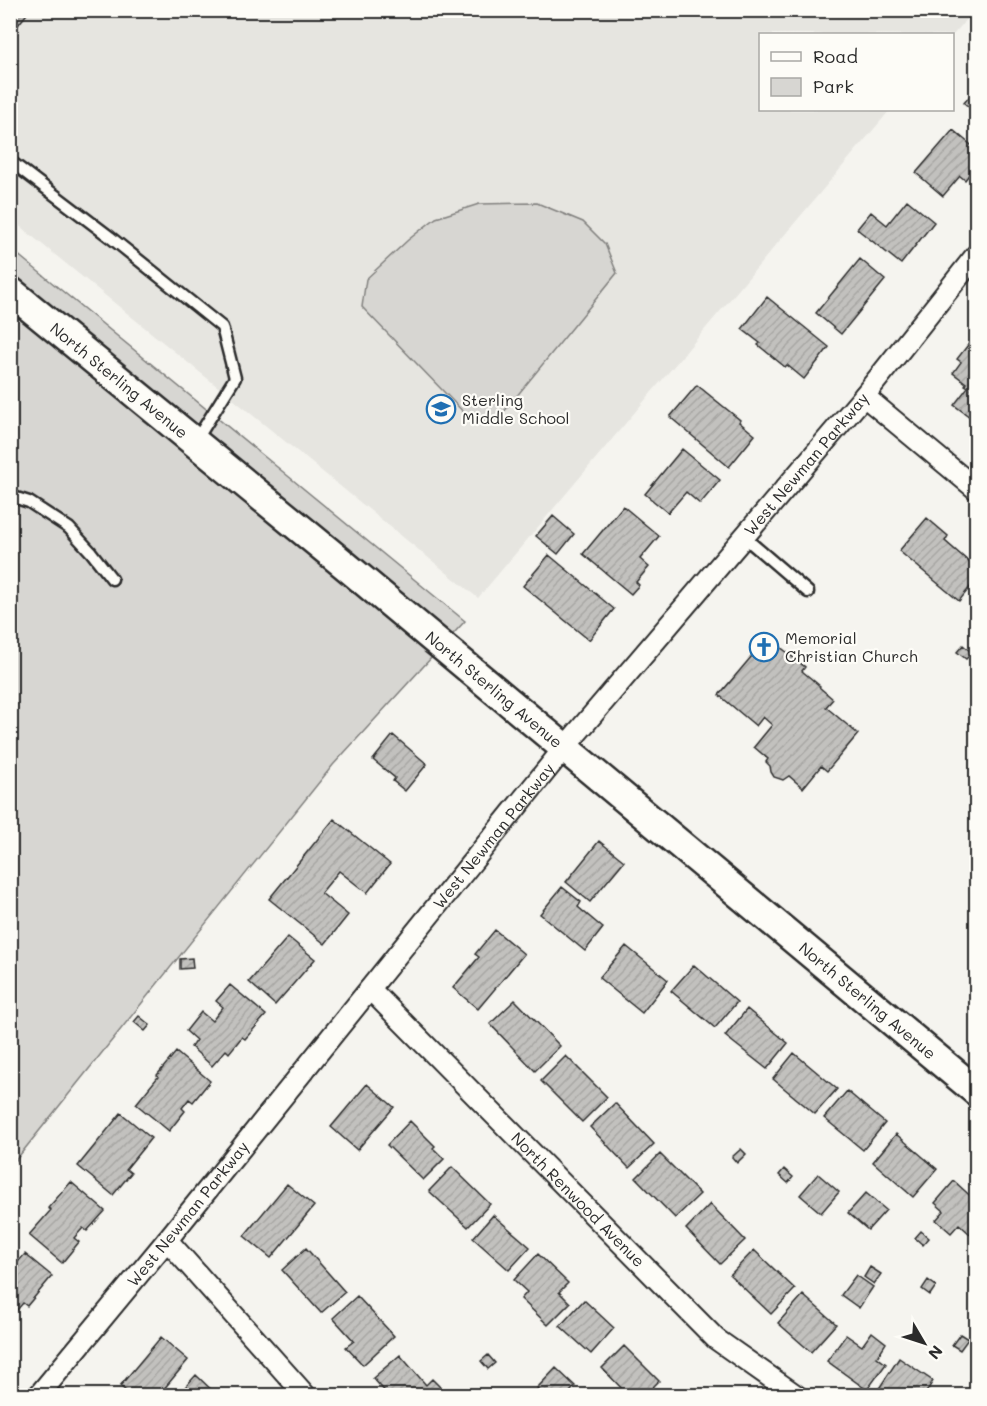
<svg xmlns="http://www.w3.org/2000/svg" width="987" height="1406" viewBox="0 0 987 1406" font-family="Mali,sans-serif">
  <defs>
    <pattern id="building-hatch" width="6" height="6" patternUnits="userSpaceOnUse" patternTransform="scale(1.5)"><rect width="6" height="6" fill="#c2c1be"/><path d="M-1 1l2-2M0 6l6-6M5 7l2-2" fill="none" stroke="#a7a6a3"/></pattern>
  </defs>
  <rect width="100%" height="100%" fill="#f5f4ef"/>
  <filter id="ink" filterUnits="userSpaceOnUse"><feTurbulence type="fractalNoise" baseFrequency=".0167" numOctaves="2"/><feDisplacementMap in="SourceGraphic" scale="12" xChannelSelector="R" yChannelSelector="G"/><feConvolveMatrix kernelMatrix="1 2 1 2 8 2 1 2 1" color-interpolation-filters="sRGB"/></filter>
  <g filter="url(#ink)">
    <path fill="#e6e5e0" d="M 10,11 L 974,11 L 953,35 L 760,34 L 760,110 L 890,110 L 478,598 L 11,219 Z"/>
    <path fill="#d7d6d2" stroke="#81807e" stroke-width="1.5" d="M 537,203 L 583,222 L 605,244 L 617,273 L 498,419 L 473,422 L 362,307 L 366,279 L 408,240 L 436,218 L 479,204 Z
      M 11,249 L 465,621 L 333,765 L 11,1166 Z"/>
    <path fill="url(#building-hatch)" stroke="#2b2b2b" stroke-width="1.5" d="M 10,10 L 30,10 L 10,35 Z
      M 976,89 L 976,113 L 964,103 Z
      M 953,130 L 976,149 L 976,166 L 965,180 L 960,176 L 943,196 L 916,173 Z
      M 907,200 L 934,222 L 901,264 L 857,229 L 871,212 L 887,225 Z
      M 860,259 L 885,280 L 841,334 L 816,313 Z
      M 767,297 L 829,347 L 804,379 L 787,365 L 785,367 L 758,345 L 760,343 L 742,329 Z
      M 975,336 L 976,338 L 976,417 L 974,420 L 954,405 L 968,387 L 965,385 L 966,383 L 953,373 L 961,362 L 957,359 Z
      M 697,385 L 740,420 L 739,422 L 755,435 L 729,467 L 670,417 Z
      M 682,449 L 720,480 L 700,504 L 686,492 L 668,513 L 645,494 Z
      M 623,506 L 659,536 L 640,559 L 649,567 L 636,582 L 639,585 L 631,594 L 583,554 Z
      M 553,516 L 574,534 L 558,554 L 536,536 Z
      M 927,518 L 948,536 L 945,541 L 976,568 L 976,580 L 959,601 L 899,551 Z
      M 549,555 L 614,609 L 589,640 L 523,586 Z
      M 768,637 L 805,667 L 802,671 L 820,686 L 819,687 L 833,699 L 826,707 L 858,734 L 827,771 L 821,766 L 803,788 L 789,776 L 783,780 L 774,777 L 771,772 L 770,766 L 766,762 L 768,759 L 754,747 L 772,725 L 763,717 L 756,726 L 719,695 Z
      M 963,645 L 972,653 L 966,659 L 957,652 Z
      M 393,735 L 427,764 L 405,791 L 393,781 L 395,778 L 373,760 Z
      M 334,819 L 390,864 L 367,893 L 339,871 L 321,893 L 348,915 L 325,944 L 269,899 Z
      M 599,841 L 624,861 L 590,902 L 566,882 Z
      M 562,887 L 581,902 L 578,907 L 603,928 L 585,951 L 540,914 Z
      M 495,930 L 524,954 L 478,1009 L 453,988 L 479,957 L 475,954 Z
      M 288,937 L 315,959 L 275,1005 L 249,982 Z
      M 626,946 L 668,980 L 642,1013 L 599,978 Z
      M 192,958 L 193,968 L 180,969 L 180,959 Z
      M 694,965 L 737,1002 L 715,1028 L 671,991 Z
      M 230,985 L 266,1015 L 245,1039 L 242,1037 L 229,1053 L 226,1050 L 212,1066 L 191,1047 L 196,1040 L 186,1031 L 201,1012 L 212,1021 L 223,1007 L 216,1001 Z
      M 515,1000 L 560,1046 L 535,1071 L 490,1024 Z
      M 747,1009 L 788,1043 L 767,1069 L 725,1036 Z
      M 139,1016 L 150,1025 L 145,1031 L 134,1022 Z
      M 176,1052 L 210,1081 L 193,1102 L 189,1099 L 182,1108 L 185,1111 L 169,1131 L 136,1104 L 158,1077 L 157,1075 Z
      M 794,1053 L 837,1089 L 815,1114 L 773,1079 Z
      M 566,1056 L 607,1097 L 582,1122 L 541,1081 Z
      M 367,1084 L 394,1107 L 357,1150 L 331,1127 Z
      M 847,1091 L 885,1123 L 863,1150 L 824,1118 Z
      M 615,1103 L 654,1144 L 629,1168 L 590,1127 Z
      M 121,1113 L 151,1138 L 126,1169 L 131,1173 L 113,1195 L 78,1166 Z
      M 410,1121 L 435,1146 L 433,1148 L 444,1159 L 423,1180 L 387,1145 Z
      M 896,1134 L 937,1169 L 913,1197 L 873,1162 Z
      M 741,1149 L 746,1154 L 737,1163 L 732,1157 Z
      M 660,1154 L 700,1194 L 675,1218 L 636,1178 Z
      M 452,1167 L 490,1204 L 468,1227 L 429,1191 Z
      M 784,1169 L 793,1177 L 788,1183 L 779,1175 Z
      M 818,1174 L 839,1192 L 821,1213 L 800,1195 Z
      M 954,1181 L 976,1201 L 976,1229 L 971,1235 L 959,1224 L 951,1233 L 936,1220 L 944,1211 L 935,1203 Z
      M 71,1182 L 105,1211 L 87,1231 L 83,1228 L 74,1238 L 79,1242 L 62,1263 L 29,1235 L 51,1210 L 48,1208 Z
      M 287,1184 L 314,1206 L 271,1258 L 244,1236 Z
      M 866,1193 L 886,1210 L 868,1230 L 848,1213 Z
      M 710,1204 L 745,1240 L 720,1264 L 686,1229 Z
      M 493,1215 L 530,1247 L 509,1270 L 473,1238 Z
      M 921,1231 L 929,1238 L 923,1245 L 915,1238 Z
      M 306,1248 L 345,1292 L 321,1313 L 282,1270 Z
      M 754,1250 L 795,1289 L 771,1314 L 730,1275 Z
      M 25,1254 L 52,1276 L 27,1306 L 23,1303 L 10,1318 L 10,1271 Z
      M 538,1254 L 568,1283 L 559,1292 L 570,1303 L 548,1325 L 521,1299 L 527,1292 L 514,1280 Z
      M 870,1267 L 881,1274 L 874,1284 L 864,1277 Z
      M 856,1275 L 873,1287 L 859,1308 L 841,1295 Z
      M 928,1280 L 936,1286 L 930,1295 L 922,1289 Z
      M 803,1295 L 836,1324 L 811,1352 L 778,1323 Z
      M 357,1296 L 394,1336 L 363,1365 L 346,1347 L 354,1341 L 333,1318 Z
      M 584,1300 L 614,1328 L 591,1354 L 560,1326 Z
      M 872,1332 L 886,1343 L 877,1357 L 886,1364 L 867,1390 L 827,1361 L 846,1335 L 862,1346 Z
      M 960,1334 L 968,1339 L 960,1350 L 952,1345 Z
      M 161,1337 L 188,1360 L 158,1396 L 132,1396 L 120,1386 Z
      M 624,1346 L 659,1381 L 644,1396 L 629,1396 L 602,1368 Z
      M 400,1355 L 426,1385 L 432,1379 L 442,1389 L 435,1396 L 389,1396 L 373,1378 Z
      M 488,1355 L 495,1363 L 488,1369 L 481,1361 Z
      M 899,1358 L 933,1381 L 924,1396 L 874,1396 Z
      M 556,1368 L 575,1386 L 567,1396 L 546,1396 L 537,1388 Z
      M 196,1375 L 218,1396 L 177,1396 Z"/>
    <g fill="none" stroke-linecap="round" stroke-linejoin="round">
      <g stroke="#2b2b2b" stroke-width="15">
        <path id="lane" d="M 10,161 L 110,237 L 222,327 L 235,378 L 195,442
          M 10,496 L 29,502 L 69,528 L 91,552 L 112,579
          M 744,537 L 808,592"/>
      </g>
      <g stroke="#2b2b2b" stroke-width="24">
        <g id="street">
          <path d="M 864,396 L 976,489"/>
          <path id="s1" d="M 370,989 L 716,1339 L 797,1396"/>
          <path d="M 167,1240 L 306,1396"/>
          <path id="s2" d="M 38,1396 L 167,1240 L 565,747 L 864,396 L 976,255"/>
        </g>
      </g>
      <g stroke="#2b2b2b" stroke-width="33">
        <g id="secondary">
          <path id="s3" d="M 10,291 L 346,566 L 976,1091"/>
        </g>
      </g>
      <use href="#lane" stroke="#fdfcf7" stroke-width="10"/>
      <use href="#street" stroke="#fdfcf7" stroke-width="20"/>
      <use href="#secondary" stroke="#fdfcf7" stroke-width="28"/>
    </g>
  </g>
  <defs>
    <g id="school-ring" transform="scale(1.5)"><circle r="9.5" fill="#fdfcf7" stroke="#1f6fb2" stroke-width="1.5"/><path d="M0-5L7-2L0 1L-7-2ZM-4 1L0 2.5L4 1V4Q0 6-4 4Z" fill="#1f6fb2"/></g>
    <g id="church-ring" transform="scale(1.5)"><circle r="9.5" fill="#fdfcf7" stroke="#1f6fb2" stroke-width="1.5"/><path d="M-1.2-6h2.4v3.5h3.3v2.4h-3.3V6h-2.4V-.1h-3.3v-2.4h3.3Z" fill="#1f6fb2"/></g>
  </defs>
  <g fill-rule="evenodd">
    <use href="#school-ring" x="441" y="409"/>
    <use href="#church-ring" x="764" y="647"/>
  </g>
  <g text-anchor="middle" stroke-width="4.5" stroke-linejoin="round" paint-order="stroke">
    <g font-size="16" fill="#2b2b2b" stroke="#fdfcf7">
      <text dy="6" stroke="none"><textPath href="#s3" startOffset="141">North Sterling Avenue</textPath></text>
      <text dy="6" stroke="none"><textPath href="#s2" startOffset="1208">West Newman Parkway</textPath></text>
      <text dy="6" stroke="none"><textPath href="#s3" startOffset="627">North Sterling Avenue</textPath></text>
      <text dy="6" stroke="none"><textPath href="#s2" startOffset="722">West Newman Parkway</textPath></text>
      <text dy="6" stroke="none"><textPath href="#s3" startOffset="1113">North Sterling Avenue</textPath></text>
      <text dy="6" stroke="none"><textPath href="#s1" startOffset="296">North Renwood Avenue</textPath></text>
      <text dy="6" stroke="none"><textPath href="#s2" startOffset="236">West Newman Parkway</textPath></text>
    </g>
    <g font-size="16" fill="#2b2b2b" stroke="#fdfcf7" text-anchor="start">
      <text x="462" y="406">Sterling<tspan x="462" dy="18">Middle School</tspan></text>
      <text x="785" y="644">Memorial<tspan x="785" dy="18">Christian Church</tspan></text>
    </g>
  </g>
  <rect width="987" height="1406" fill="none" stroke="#fdfcf7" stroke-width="36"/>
  <rect x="18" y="18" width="951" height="1370" fill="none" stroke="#2b2b2b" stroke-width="2" filter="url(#ink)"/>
  <rect x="759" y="33" width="195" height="78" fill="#fdfcf7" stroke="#a9a8a5" stroke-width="1.5"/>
  <rect x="771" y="52" width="30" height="9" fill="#fdfcf7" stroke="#a9a8a5" stroke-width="1.5"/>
  <text x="813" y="63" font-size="18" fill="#2b2b2b">Road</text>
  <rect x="771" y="78" width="30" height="18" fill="#d7d6d2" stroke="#a9a8a5" stroke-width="1.5"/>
  <text x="813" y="93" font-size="18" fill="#2b2b2b">Park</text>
  <g transform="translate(924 1343) rotate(129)" stroke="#fdfcf7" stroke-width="4.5" paint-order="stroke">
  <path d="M0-4.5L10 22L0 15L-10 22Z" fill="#2b2b2b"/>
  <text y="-9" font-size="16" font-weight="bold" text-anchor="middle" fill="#2b2b2b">N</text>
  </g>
</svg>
